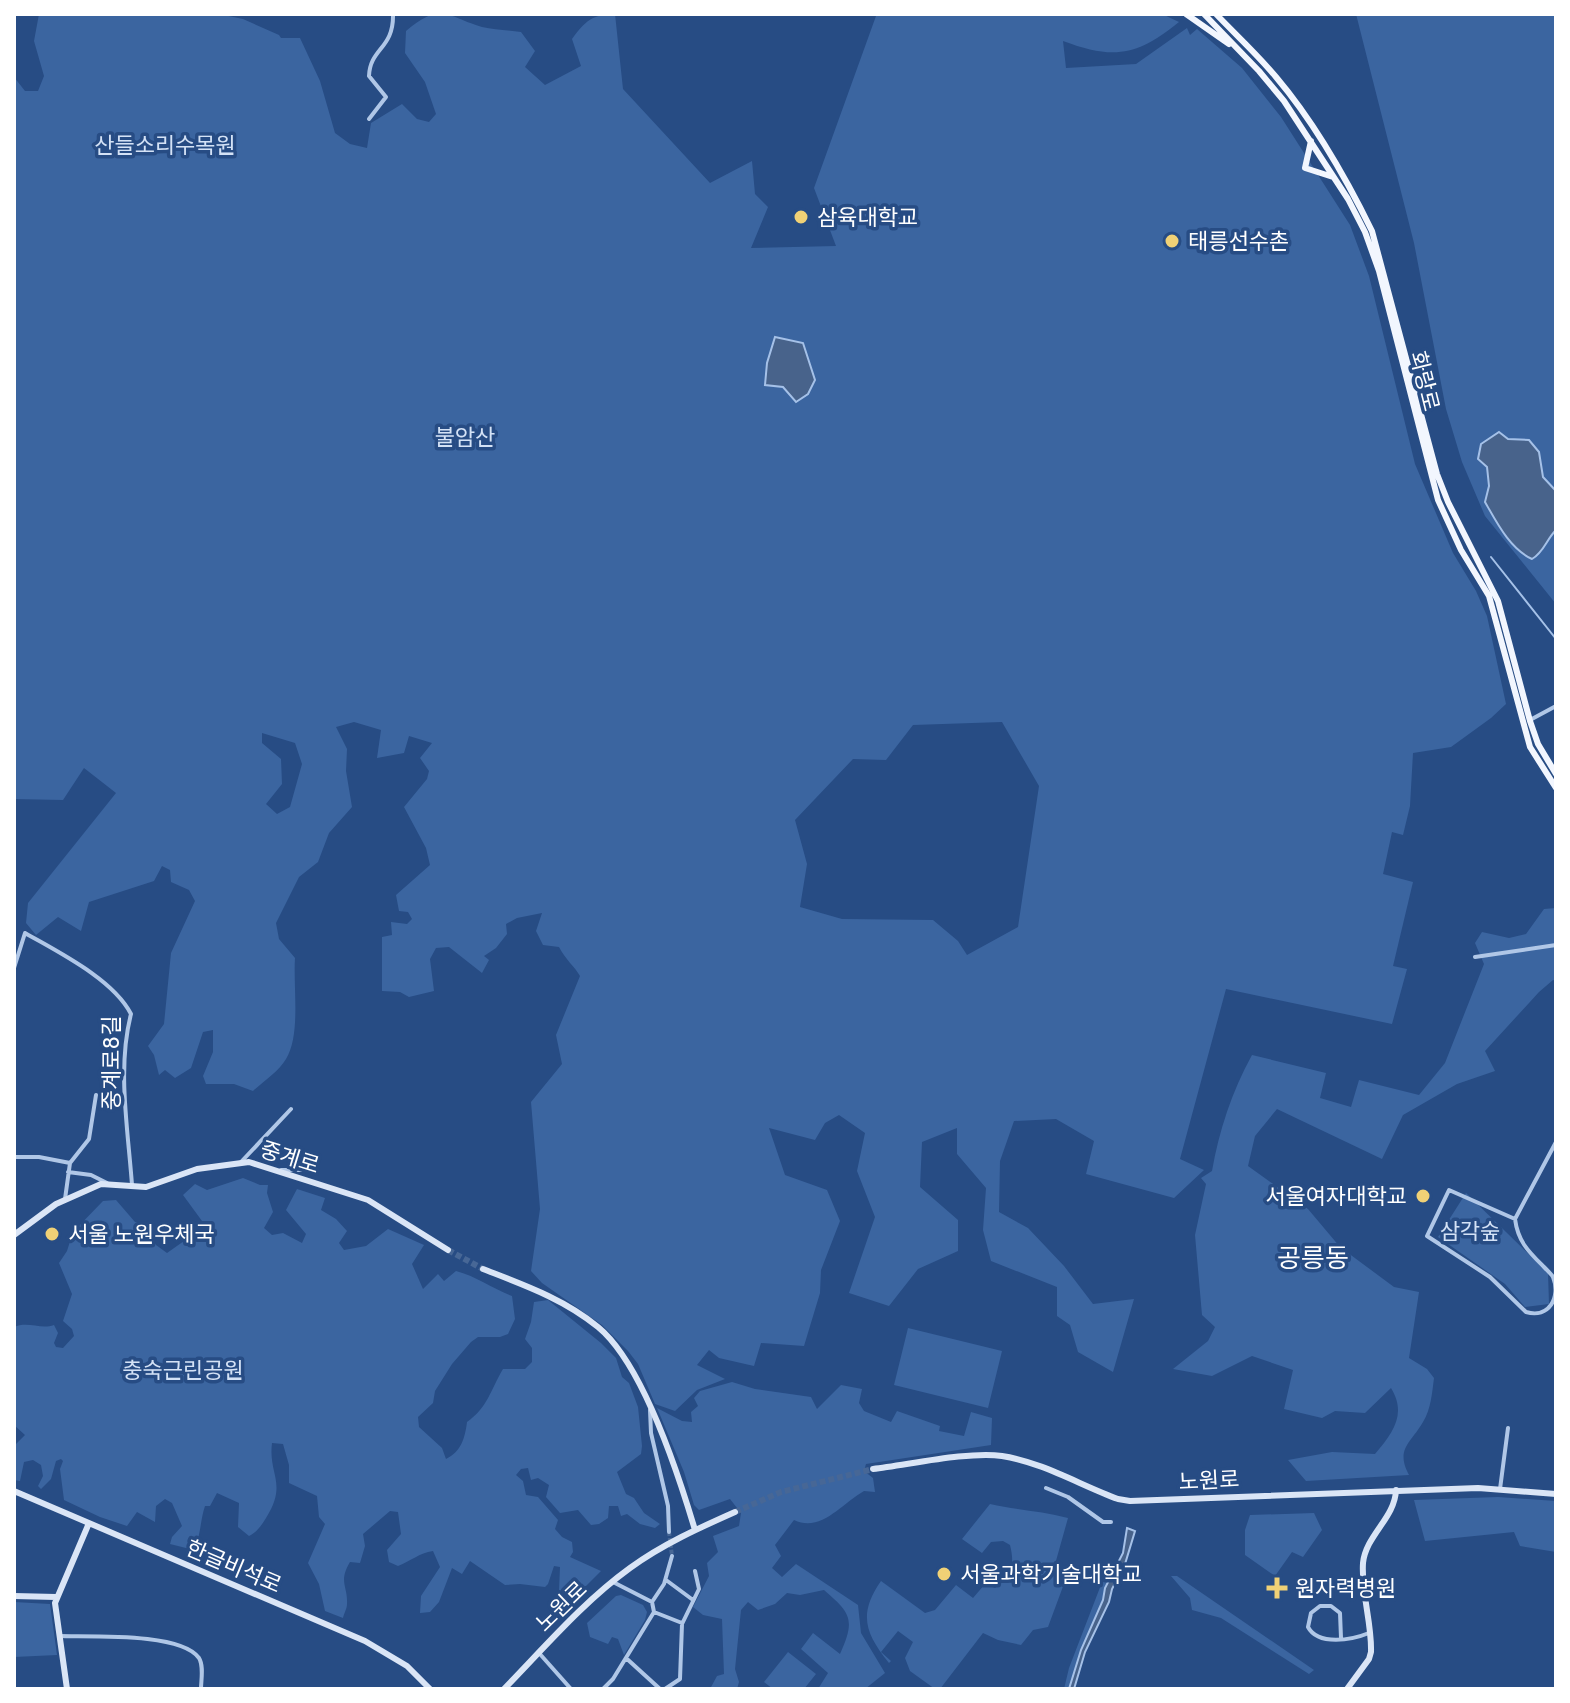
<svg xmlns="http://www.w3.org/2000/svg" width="1570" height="1703" viewBox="0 0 1570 1703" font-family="Overpass,'Noto Sans KR',sans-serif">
  <rect width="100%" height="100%" fill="#274c84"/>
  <path fill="#3b65a0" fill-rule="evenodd" d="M 39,14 L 219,14 L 243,19 L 279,35 L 281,38 L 300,38 L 320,81 L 335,133 L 350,144 L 367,148 L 371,123 L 402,104 L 417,119 L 429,122 L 436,114 L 425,82 L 405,53 L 406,31 C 443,1 444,16 482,27 C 494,30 508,30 521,32 L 535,51 L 525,67 L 545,85 L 581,66 L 572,39 C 585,21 593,14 615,14 L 623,89 L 710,183 L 752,161 L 755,194 L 768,207 L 751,248 L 836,246 L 814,188 L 876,16 L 881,14 L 1162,14 L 1179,22 C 1137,56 1114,60 1063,41 L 1066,68 L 1136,64 L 1187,28 L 1190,35 L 1197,29 L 1242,68 L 1281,117 L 1350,225 L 1369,276 L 1415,464 L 1453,553 L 1476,591 L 1487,616 L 1506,704 L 1491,718 L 1451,747 L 1413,753 L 1410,806 L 1403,835 L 1392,832 L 1383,874 L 1413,882 L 1393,966 L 1407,969 L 1392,1024 L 1226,989 L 1180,1159 L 1204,1170 L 1174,1198 L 1086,1174 L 1094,1141 L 1056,1119 L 1014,1121 L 1000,1161 L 999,1212 L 1028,1228 L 1064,1266 L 1093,1304 L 1134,1299 L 1113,1372 L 1078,1352 L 1070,1325 L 1057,1316 L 1057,1287 L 991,1261 L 983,1230 L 986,1188 L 957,1154 L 957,1128 L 922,1142 L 920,1187 L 958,1220 L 958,1251 L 918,1269 L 889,1306 L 849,1293 L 875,1217 L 857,1171 L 865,1133 L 839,1115 L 825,1123 L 815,1140 L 769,1128 L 785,1175 L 827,1190 L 840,1221 L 821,1270 L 820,1293 L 804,1346 L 761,1343 L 754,1366 L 719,1358 L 709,1350 L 697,1365 L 725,1379 L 697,1390 L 675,1411 L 655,1404 L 638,1364 L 628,1351 L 602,1325 L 542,1283 L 531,1271 L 540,1209 L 531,1102 L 562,1064 L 556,1035 L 580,976 C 575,967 565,959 559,947 L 543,945 L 536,931 L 542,913 L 517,918 L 506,924 L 507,934 L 496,948 L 484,956 L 489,960 L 482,973 L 449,947 L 436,948 L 430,959 L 434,991 L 409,997 L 400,992 L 382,991 L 382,937 L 392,935 L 391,922 L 407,924 L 412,919 L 408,912 L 399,911 L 396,895 L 430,865 L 426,848 L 404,807 L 427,779 L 429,771 L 420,758 L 432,743 L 409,736 L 404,753 L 377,758 L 381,730 L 354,722 L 336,727 L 347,749 L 346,771 L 352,807 L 329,833 L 318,862 L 299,877 L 276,923 L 279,939 L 295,958 C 293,987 301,1035 286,1059 C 279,1071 264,1081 253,1091 L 234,1084 L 206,1084 L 203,1076 L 213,1052 L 213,1030 L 203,1032 L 191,1068 L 175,1078 L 165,1070 L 159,1075 L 154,1055 L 148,1046 L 164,1024 L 171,953 L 195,901 L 189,890 L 171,882 L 170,870 L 162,866 L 154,881 L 89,902 L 81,931 L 58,917 L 36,935 L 26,923 L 28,903 L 116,793 L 84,768 L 63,800 L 14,799 L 14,77 L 25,91 L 38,91 L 44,76 L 34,41 ZM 1002,722 L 1039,786 L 1018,927 L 967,955 L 958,941 L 933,920 L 842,919 L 800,907 L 807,864 L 795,820 L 853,759 L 886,760 L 913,725 ZM 262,733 L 295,743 L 302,764 L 290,807 L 277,814 L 266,804 L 282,784 L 281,759 L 262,743 Z
    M 1356,14 L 1556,14 L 1556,604 L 1485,516 L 1462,462 L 1446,409 L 1414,243 Z
    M 1556,908 L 1556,981 L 1553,980 L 1539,992 L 1485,1051 L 1495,1071 L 1457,1084 L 1403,1115 L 1382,1159 L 1277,1109 L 1255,1136 L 1248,1166 L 1308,1209 L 1340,1247 L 1394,1287 L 1419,1292 L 1409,1358 L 1427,1369 L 1434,1378 C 1432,1393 1431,1409 1423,1422 C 1411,1443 1395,1449 1409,1475 L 1306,1481 L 1288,1460 L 1332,1452 L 1375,1454 C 1393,1433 1407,1414 1391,1388 L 1365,1413 L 1335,1411 L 1322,1418 L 1284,1409 L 1293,1370 L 1252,1356 L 1212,1376 L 1173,1369 L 1208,1341 L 1215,1327 L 1202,1315 L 1195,1235 L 1206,1184 L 1201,1178 L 1212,1171 C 1219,1131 1232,1091 1252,1055 L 1326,1073 L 1320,1098 L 1351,1107 L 1359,1080 L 1419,1095 L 1445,1063 L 1484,964 L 1475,943 L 1482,932 L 1509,938 L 1526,934 L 1544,909 Z
    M 243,1178 L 260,1185 L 268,1185 L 267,1193 L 273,1212 L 264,1228 L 272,1235 L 283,1233 L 302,1243 L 306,1234 L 286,1210 L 297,1189 L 325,1198 L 321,1210 L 336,1219 L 347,1231 L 339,1243 L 344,1250 L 366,1246 L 388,1229 L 424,1245 L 412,1264 L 423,1289 L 438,1274 L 444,1281 L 456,1271 C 476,1276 493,1289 512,1296 L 515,1319 L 508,1334 L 500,1337 L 478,1337 L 471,1342 L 452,1364 L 435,1391 L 433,1403 L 418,1417 L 419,1427 L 442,1448 L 446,1459 C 461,1452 465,1438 467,1422 C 488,1407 490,1391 503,1369 L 525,1369 L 532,1362 L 532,1348 L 525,1339 L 531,1322 L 534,1302 L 548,1300 L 601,1343 L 616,1358 L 622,1377 L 629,1383 L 638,1407 L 642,1446 L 641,1454 L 617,1472 L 626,1494 L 634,1498 L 644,1513 L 660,1524 L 655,1528 L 640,1524 L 627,1514 L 621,1516 L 618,1506 L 609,1506 L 608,1518 L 599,1524 L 591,1525 L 578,1510 L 560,1513 L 546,1497 L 549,1485 L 538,1478 L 531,1480 L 528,1468 L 521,1469 L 516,1475 L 523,1481 L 526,1495 L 538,1497 L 558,1520 L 555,1529 L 562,1537 L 572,1542 L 573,1552 L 570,1557 L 601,1571 L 573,1599 L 559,1591 L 560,1567 L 554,1566 L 548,1584 L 545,1587 L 520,1584 L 505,1585 L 470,1561 L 462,1574 L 452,1568 L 439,1602 L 430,1612 L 420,1613 L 421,1596 L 440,1567 L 433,1551 C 419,1553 411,1561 398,1566 L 389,1562 L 387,1550 L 401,1534 L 398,1512 L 390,1511 L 363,1534 L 365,1546 L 360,1563 L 350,1562 C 338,1582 348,1586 347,1604 C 347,1609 344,1613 343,1618 L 325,1611 L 319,1584 L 308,1563 L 325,1524 L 319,1517 L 317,1496 L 289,1483 L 289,1465 L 283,1444 L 272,1443 C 268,1475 288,1483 266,1518 C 261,1526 257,1532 249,1536 L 238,1527 L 239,1503 L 217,1493 L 210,1506 L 205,1506 C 200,1521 201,1535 194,1550 L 170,1544 L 172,1537 L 182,1526 L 172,1503 L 165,1499 L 156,1506 L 155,1522 L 137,1512 L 127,1526 L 100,1517 L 64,1500 L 60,1469 L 63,1461 L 61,1459 L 56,1461 L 51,1479 L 41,1489 L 38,1486 L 43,1476 L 41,1465 L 33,1460 L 24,1462 L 20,1481 L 14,1480 L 14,1446 L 25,1435 L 14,1425 L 14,1327 C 28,1321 41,1330 54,1325 L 58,1333 L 54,1343 L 56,1347 L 63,1348 L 74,1336 L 72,1329 L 63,1321 L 72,1294 L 59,1263 L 67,1251 L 73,1232 L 103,1201 L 116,1200 L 135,1222 L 143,1223 L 156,1245 L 167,1253 L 184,1241 L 189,1230 L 202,1221 L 183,1195 L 195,1184 L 207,1190 Z
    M 1466,1193 L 1548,1273 L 1549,1304 L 1525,1307 L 1505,1284 L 1438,1237 Z
    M 908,1328 L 1002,1351 L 988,1408 L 894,1385 Z
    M 732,1382 L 755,1389 L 811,1397 L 817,1409 L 841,1385 L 862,1389 L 859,1403 L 864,1411 L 891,1422 L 897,1411 L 940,1426 L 939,1431 L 964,1436 L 971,1412 L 992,1418 L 991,1445 L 866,1464 L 864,1471 L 873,1478 L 875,1492 L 864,1491 C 841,1504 821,1533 794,1520 L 775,1545 L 781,1556 L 772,1568 L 782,1577 L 796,1564 L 858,1605 L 861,1633 L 885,1673 L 865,1689 L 818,1689 L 828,1673 L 801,1649 L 813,1633 L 840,1654 C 855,1620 852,1614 824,1590 L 800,1595 L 787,1593 L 775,1604 L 758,1610 L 748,1602 L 741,1610 L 735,1669 L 739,1682 L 737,1689 L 710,1689 L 717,1676 L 724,1674 L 722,1619 L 703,1615 L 693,1607 L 709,1576 L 707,1563 L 718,1552 L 713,1536 L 739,1526 L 741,1513 L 730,1499 L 699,1510 L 694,1505 L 684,1472 L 657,1408 L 682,1421 L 692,1422 L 691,1412 L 698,1406 L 694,1398 L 700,1391 Z
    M 1498,1497 L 1556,1501 L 1556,1552 L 1520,1546 L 1514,1532 L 1425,1541 L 1414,1500 Z
    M 990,1504 C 1016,1510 1042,1511 1068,1518 L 1054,1568 L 1068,1573 L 1048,1627 L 1033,1630 L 1021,1645 L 998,1640 L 983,1633 L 940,1689 L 935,1689 L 910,1671 L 905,1658 L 913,1642 L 898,1631 L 881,1652 L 891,1661 L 889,1663 C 865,1633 858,1614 881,1581 L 925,1613 L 935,1610 L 956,1585 L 973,1598 L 985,1584 L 995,1588 C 1012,1576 1015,1565 1010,1545 L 1003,1541 L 991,1542 L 982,1553 L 962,1539 Z
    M 1314,1513 L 1322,1530 L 1303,1557 L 1292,1552 L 1275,1576 L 1245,1555 L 1245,1530 L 1250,1515 Z
    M 1171,1576 L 1177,1576 L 1314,1670 L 1309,1674 L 1221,1618 L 1192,1610 L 1190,1598 Z
    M 1104,1577 L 1109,1579 L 1094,1624 L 1081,1650 L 1069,1689 L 1064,1689 L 1069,1668 Z
    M 621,1595 L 643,1605 L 647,1612 L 645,1620 L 624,1655 L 618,1639 L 612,1637 L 608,1644 L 590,1637 L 587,1623 L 616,1596 Z
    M 14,1602 L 50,1604 L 57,1655 L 14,1657 Z
    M 788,1652 L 816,1674 L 804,1689 L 773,1689 L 764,1682 Z"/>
  <path fill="#48638b" stroke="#a5c1e8" stroke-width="2" d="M 775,337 L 803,343 L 815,380 L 808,394 L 796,402 L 783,387 L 765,385 L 767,363 Z
    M 1499,432 L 1508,439 L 1529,440 L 1539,452 L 1543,477 L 1556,491 L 1556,530 C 1546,540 1544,552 1532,559 C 1510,549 1497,523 1485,502 L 1489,486 L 1487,467 L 1478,459 L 1481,444 Z
    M 1127,1528 L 1135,1531 L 1125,1564 L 1112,1589 L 1109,1602 L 1085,1652 L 1074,1689 L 1069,1689 L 1081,1650 L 1103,1600 L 1105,1588 L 1123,1553 Z"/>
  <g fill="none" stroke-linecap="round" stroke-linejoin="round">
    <path stroke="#a5c1e8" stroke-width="2" d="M 1491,557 L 1556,639"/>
    <path stroke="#476796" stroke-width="4" stroke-dasharray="4 2" stroke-linecap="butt" d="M 669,1532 L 672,1556"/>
    <path stroke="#476796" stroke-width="6" stroke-dasharray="6 3" stroke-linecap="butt" d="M 448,1250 L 483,1269
      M 735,1512 L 781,1492 L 873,1469"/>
    <path stroke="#b0c7e7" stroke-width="4" d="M 369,119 L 386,97 L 369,76 C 370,48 394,49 393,14
      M 1530,720 L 1556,706
      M 1475,957 L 1556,945
      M 14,968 L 25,933 C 58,952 113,979 131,1014 C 117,1068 128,1129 132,1185
      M 14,1157 L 39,1157 L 70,1163
      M 241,1162 L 291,1109
      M 281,1170 L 310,1170
      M 68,1172 L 91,1175 L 107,1183
      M 65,1199 L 70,1163 L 89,1139 L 96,1095
      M 1515,1219 L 1449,1190 L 1427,1236 L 1490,1277 L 1526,1312 C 1549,1319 1561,1297 1553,1277 C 1552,1275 1546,1269 1544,1267 C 1529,1252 1518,1242 1515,1219 L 1556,1142
      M 650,1410 L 651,1433 L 668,1506 L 669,1532
      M 1046,1488 L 1068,1497 L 1103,1522 L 1111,1522
      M 1500,1489 L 1508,1428
      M 666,1580 L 693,1600
      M 613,1582 L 652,1602
      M 654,1612 L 652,1602 L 664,1584 L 672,1556
      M 654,1612 L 682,1623
      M 59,1636 C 89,1637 181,1632 199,1658 C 204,1666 201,1680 201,1689
      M 1341,1638 L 1340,1613 L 1331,1606 L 1320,1606 L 1311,1613 L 1308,1627 C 1318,1646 1352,1640 1369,1633
      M 539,1653 L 571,1689
      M 626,1658 L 660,1689
      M 603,1689 L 613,1679 L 654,1612
      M 665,1689 L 680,1679 L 682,1624 L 699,1589 L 695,1571"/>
    <path stroke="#dae5f6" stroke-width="6" d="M 14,1235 L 56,1204 L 101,1184 L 146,1187 L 197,1169 L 249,1162 L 368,1200 L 448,1250
      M 483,1269 C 524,1285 564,1299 598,1327 C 643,1364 678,1473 695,1530
      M 873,1469 C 908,1465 969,1451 1002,1456 C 1042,1462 1080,1485 1118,1499 L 1130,1501 L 1478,1488 L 1556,1494
      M 14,1491 L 365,1641 L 407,1666 L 430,1689
      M 14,1596 L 56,1597
      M 67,1689 L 55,1603 L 89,1523
      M 504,1689 C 544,1648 583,1602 630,1568 C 663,1544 699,1528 735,1512
      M 1347,1689 L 1369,1659 L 1371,1652 C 1372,1623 1361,1593 1363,1563 C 1366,1535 1395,1518 1396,1490"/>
    <path stroke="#f2f6fe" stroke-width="6" d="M 1186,14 L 1229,44
      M 1204,14 L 1259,71 L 1284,101 L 1348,199 L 1365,232 L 1379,271 L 1438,500 L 1461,550 L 1489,596 L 1530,747 L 1556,788
      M 1216,14 C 1236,35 1258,55 1276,77 C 1315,123 1346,178 1372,231 L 1437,474 L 1448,502 L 1498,601 L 1530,721 L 1538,744 L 1556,774
      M 1311,141 L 1305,168 L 1333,177"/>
  </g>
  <g fill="#f0d176" stroke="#274c84" stroke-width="3">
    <circle cx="801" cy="217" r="8"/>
    <circle cx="1172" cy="241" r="8"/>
    <circle cx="1423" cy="1196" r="8"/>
    <circle cx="52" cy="1234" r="8"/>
    <circle cx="944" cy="1574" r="8"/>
    <path d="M1273 1576h8v8h8v8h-8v8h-8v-8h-8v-8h8z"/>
  </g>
  <g text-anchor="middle" stroke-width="7" stroke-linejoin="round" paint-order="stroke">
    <g font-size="22" fill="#d4e2f6" stroke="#274c84">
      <text x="165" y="153">산들소리수목원</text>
      <text x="465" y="445">불암산</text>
      <text x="1470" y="1239">삼각숲</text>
      <text x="183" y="1378">충숙근린공원</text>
    </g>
    <g font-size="22" fill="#fff" stroke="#274c84" text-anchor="start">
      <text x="817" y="225">삼육대학교</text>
      <text x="1188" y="249">태릉선수촌</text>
      <text x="1407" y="1204" text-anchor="end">서울여자대학교</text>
      <text x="68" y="1242">서울 노원우체국</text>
      <text x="960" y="1582">서울과학기술대학교</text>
      <text x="1295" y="1596">원자력병원</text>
    </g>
    <g font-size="22" fill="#fff" stroke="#274c84">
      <text transform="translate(1425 381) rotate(76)" y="8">화랑로</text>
      <text transform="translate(111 1063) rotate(-90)" y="8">중계로8길</text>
      <text transform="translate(290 1157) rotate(17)" y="8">중계로</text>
      <text transform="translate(1209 1480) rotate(-3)" y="8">노원로</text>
      <text transform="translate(234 1566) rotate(23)" y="8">한글비석로</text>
      <text transform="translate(561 1606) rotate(-44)" y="8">노원로</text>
    </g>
    <g font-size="26" fill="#fff" stroke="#274c84">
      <text x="1313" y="1267">공릉동</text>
    </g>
  </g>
  <rect width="1570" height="1703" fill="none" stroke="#ffffff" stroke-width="32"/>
</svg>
